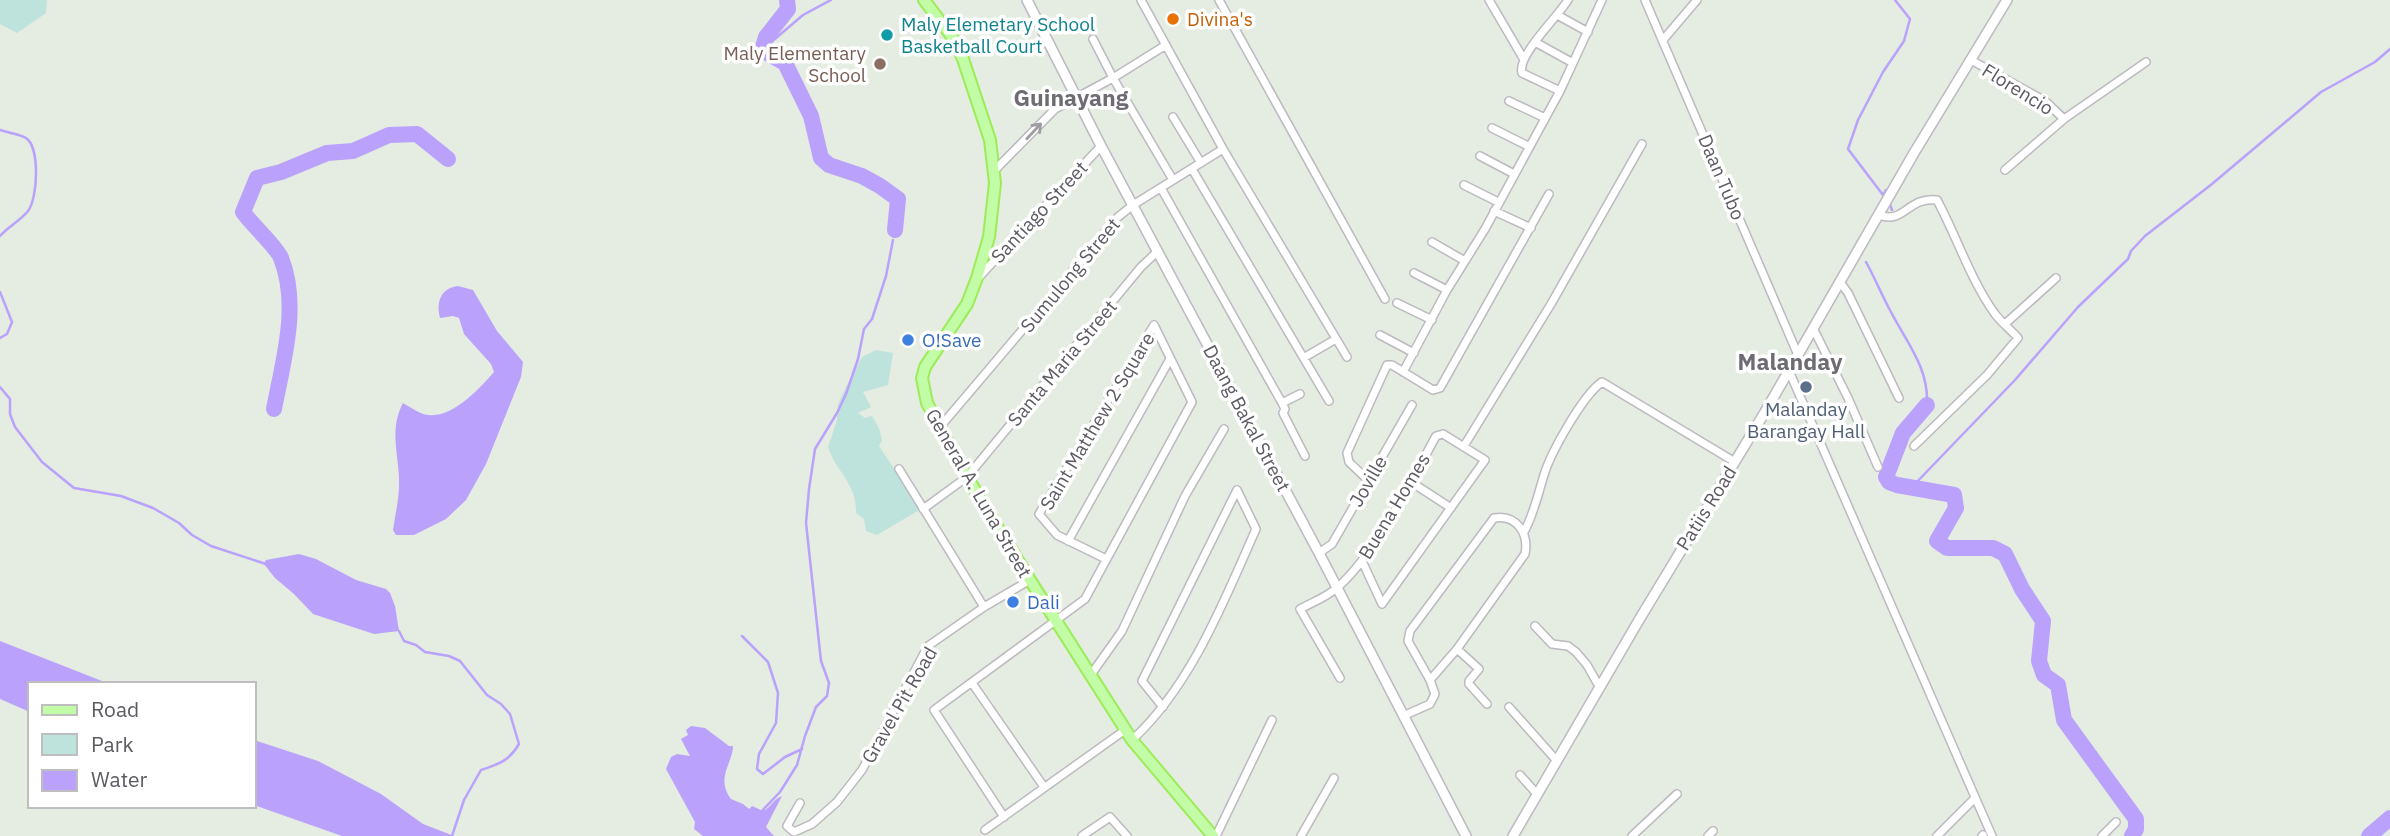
<svg xmlns="http://www.w3.org/2000/svg" width="2390" height="836" viewBox="0 0 2390 836" font-family="'IBM Plex Sans',sans-serif">
  <rect width="100%" height="100%" fill="#e5ece1"/>
  <path fill="#bee3dd" d="M 0,0 L 47,0 L 46,13 L 17,33 L 0,24 Z
    M 876,350 L 893,353 L 888,385 L 863,392 L 871,407 L 858,413 L 865,418 L 872,416 L 879,428 L 882,440 L 879,446 L 921,509 L 877,535 L 866,531 L 864,519 L 856,513 C 857,483 836,472 828,447 L 837,420 L 838,405 L 842,395 L 862,357 Z"/>
  <path fill="#b9a1fc" d="M 458,286 L 473,290 L 497,331 L 523,362 L 521,377 L 486,464 L 466,500 L 446,519 L 414,535 L 396,535 L 393,530 C 395,515 399,500 399,485 C 400,457 388,431 403,403 C 410,407 421,415 429,415 C 453,418 481,387 494,372 L 491,364 L 464,334 L 459,318 L 453,316 L 440,318 C 436,303 440,288 458,286 Z
    M 299,554 L 316,559 L 356,580 L 386,589 L 390,593 L 395,606 L 399,631 L 374,634 L 313,614 L 294,594 L 275,578 L 264,564 L 266,560 Z
    M 0,641 L 107,683 L 110,684 L 30,684 L 30,712 L 0,699 Z
    M 691,726 L 705,728 L 729,746 L 733,746 C 733,763 715,778 731,799 L 743,804 L 749,809 L 752,806 L 763,811 C 771,808 773,799 782,796 L 766,827 L 774,836 L 703,836 L 694,829 L 695,822 L 666,769 L 671,757 L 677,754 L 690,756 L 681,739 L 688,735 L 686,730 Z
    M 254,740 L 318,761 L 381,794 L 423,824 L 454,836 L 342,836 L 254,805 Z"/>
  <g fill="none" stroke-linecap="round" stroke-linejoin="round">
    <path stroke="#b9a1fc" stroke-width="2.5" d="M 762,50 L 803,15 L 831,0
      M 0,130 C 8,133 20,134 26,138 C 40,147 38,198 28,211 C 21,220 8,227 0,236
      M 1886,190 L 1883,195 L 1848,149 L 1858,120 L 1883,72 L 1904,41 L 1910,19 L 1895,0
      M 1890,204 L 1892,210
      M 1866,262 C 1875,278 1882,296 1891,312 C 1907,343 1929,368 1927,405
      M 0,292 L 12,322 L 7,334 L 0,338
      M 0,387 L 10,399 L 10,414 L 15,427 L 42,462 L 74,488 L 121,496 L 153,508 L 179,523 L 192,535 L 211,546 L 266,564
      M 1912,487 L 2015,380 L 2078,307 L 2128,259 L 2131,251 L 2145,236 L 2212,184 L 2321,92 L 2375,62 L 2390,49
      M 399,631 L 404,641 L 416,645 L 425,652 L 449,656 L 460,661 L 487,695 L 501,704 L 510,714 L 519,744 C 509,761 499,764 481,770 L 464,800 L 452,836
      M 742,636 L 768,662 L 778,693 L 776,723 L 759,754 L 757,769 L 763,774 L 785,757 L 802,749
      M 760,813 L 780,792 L 797,765 L 805,736 L 816,707 L 827,696 L 829,683 L 821,661 L 806,523 L 809,489 L 815,449 L 837,413 L 846,394 L 858,359 L 864,329 L 872,319 L 886,276 L 893,240"/>
    <path stroke="#b9a1fc" stroke-width="16" d="M 787,0 L 788,9 L 766,37 L 762,50 L 785,63 L 811,116 L 821,158 L 829,165 L 862,176 L 880,186 L 898,199 L 895,230
      M 1927,405 L 1903,433 L 1886,477 L 1889,482 L 1897,485 L 1954,495 L 1956,508 L 1937,541 L 1947,548 L 1993,548 L 2005,554 L 2022,589 L 2043,621 L 2039,661 L 2044,675 L 2058,685 L 2064,720 L 2136,819 L 2136,829 L 2132,836
      M 274,409 C 283,361 300,306 281,258 C 277,247 252,225 243,212 L 257,178 L 281,172 L 327,153 L 353,151 L 389,135 L 417,134 L 448,159
      M 2369,836 L 2390,818"/>
    <g stroke="#bcb9c0" stroke-width="10">
      <path id="minor" d="M 1141,0 L 1223,149 L 1347,357
        M 1219,0 L 1385,299
        M 1489,0 L 1523,58
        M 1645,0 L 1798,355
        M 1559,16 L 1588,32
        M 1093,39 L 1113,78 L 1173,180
        M 1663,40 L 1697,0
        M 1535,42 L 1573,63
        M 1971,60 L 2045,101 L 2064,119
        M 1560,91 L 1522,73 C 1517,55 1557,18 1568,0
        M 1509,101 L 1545,118
        M 1173,117 L 1201,163
        M 1492,128 L 1528,146
        M 1480,156 L 1514,174
        M 1192,169 L 1329,401
        M 995,170 L 1055,109 L 1113,78 L 1166,45
        M 2005,170 L 2064,119 L 2146,62
        M 1464,185 L 1498,202
        M 1161,188 L 1282,403 L 1285,409 L 1283,413 L 1305,456
        M 1494,211 L 1531,228
        M 1879,215 C 1904,225 1908,196 1937,200 C 1957,237 1970,279 1995,314 C 2002,323 2011,330 2018,338 L 1987,375 L 1914,446
        M 1432,242 L 1465,261
        M 1414,273 L 1447,290
        M 980,276 L 1101,146
        M 1840,282 L 1848,293 L 1899,398
        M 1397,303 L 1432,320
        M 2005,324 L 2056,278
        M 1813,328 L 1848,398 L 1878,467
        M 1380,335 L 1414,353
        M 1305,357 L 1336,339
        M 1789,371 L 1992,836
        M 1403,372 L 1447,290 L 1485,229 L 1560,91 L 1602,0
        M 1282,403 L 1300,394
        M 940,427 L 1118,217 L 1133,205 L 1223,149
        M 1464,446 L 1551,304 L 1642,144
        M 899,469 L 984,607
        M 1369,481 L 1349,462 L 1347,453 L 1387,365 L 1392,365 L 1433,390 L 1440,388 L 1549,194
        M 1411,482 L 1451,508
        M 923,509 L 967,477 L 1141,267 L 1158,251
        M 1524,532 C 1534,514 1538,494 1544,475 C 1551,452 1583,395 1602,382 L 1735,462
        M 1068,541 L 1170,359
        M 1319,553 L 1332,544 L 1412,405
        M 1106,559 L 1057,535 L 1039,514 L 1154,325
        M 1535,626 L 1552,644 L 1568,646 L 1576,652 L 1587,665 L 1600,688
        M 1457,649 L 1479,669 L 1469,681 L 1469,684 L 1487,704
        M 1090,676 L 1122,631 L 1185,496 L 1224,429
        M 1340,678 L 1300,609 C 1313,602 1327,597 1338,587 C 1376,553 1411,482 1436,436 L 1443,434 L 1485,460 L 1382,604 L 1362,561
        M 972,683 L 1044,787
        M 1163,707 L 1142,681 L 1237,490
        M 1509,707 L 1557,761
        M 1403,716 L 1430,704 L 1435,694 L 1430,680 L 1408,641 L 1410,631 L 1494,518 C 1517,514 1529,534 1525,554 L 1457,649 L 1430,680
        M 1132,740 C 1191,686 1224,601 1256,529 L 1237,490
        M 1520,775 L 1537,794
        M 800,803 L 787,826 L 794,832 L 812,824 L 837,802 L 862,770 L 928,646 L 984,607 L 1030,580
        M 1004,817 L 934,710 L 1085,599 L 1192,402 L 1154,325
        M 985,830 L 1125,730
        M 1082,836 L 1110,817 L 1127,836
        M 1216,836 L 1272,720
        M 1301,836 L 1334,778
        M 1632,836 L 1677,794
        M 1708,836 L 1713,831
        M 1937,836 L 1974,799
        M 1982,836 L 1983,835
        M 2102,836 L 2116,822"/>
    </g>
    <g stroke="#bcb9c0" stroke-width="12">
      <path id="tertiary" d="M 1027,0 L 1101,146 L 1319,553 L 1466,836
        M 1513,836 L 1639,620 L 1765,412 L 1914,153 L 2007,0"/>
    </g>
    <g stroke="#9cec5a" stroke-width="14">
      <path id="primary" d="M 924,0 L 953,38 L 963,59 L 990,140 L 995,183 L 989,237 L 977,278 L 967,304 L 925,367 L 922,378 L 927,403 L 967,477 L 1030,580 L 1132,740 L 1213,836"/>
    </g>
    <use href="#minor" stroke="#fff" stroke-width="7"/>
    <use href="#tertiary" stroke="#fff" stroke-width="9"/>
    <use href="#primary" stroke="#c3fca6" stroke-width="10"/>
  </g>
  <defs><path id="oneway-shaft" d="M-6 0H5M1.5-3L5.5 0L1.5 3" fill="none" stroke-width="1.6" stroke-linecap="round" stroke-linejoin="round" transform="scale(1.75)"/></defs>
  <use stroke="#9e9ca1" href="#oneway-shaft" transform="translate(1034 131) rotate(-47)"/>
  <circle fill="#e8710a" stroke="#fff" stroke-width="2.5" cx="1173" cy="19" r="7"/>
  <circle fill="#0f9aa8" stroke="#fff" stroke-width="2.5" cx="887" cy="35" r="7"/>
  <circle fill="#8d6e63" stroke="#fff" stroke-width="2.5" cx="880" cy="64" r="7"/>
  <g fill="#3f7fe0" stroke="#fff" stroke-width="2.5">
    <circle cx="908" cy="340" r="7"/>
    <circle cx="1013" cy="602" r="7"/>
  </g>
  <circle fill="#5c6f8a" stroke="#fff" stroke-width="2.5" cx="1806" cy="387" r="7"/>
  <g text-anchor="middle" stroke-width="7" stroke-linejoin="round" paint-order="stroke">
    <g font-size="19" fill="#c56008" stroke="#fff" text-anchor="start">
      <text x="1187" y="26">Divina's</text>
    </g>
    <g font-size="19" fill="#0d838f" stroke="#fff" text-anchor="start">
      <text x="901" y="31">Maly Elemetary School<tspan x="901" dy="22">Basketball Court</tspan></text>
    </g>
    <g font-size="19" fill="#785e54" stroke="#fff" text-anchor="end">
      <text x="866" y="60">Maly Elementary<tspan x="866" dy="22">School</tspan></text>
    </g>
    <g font-size="19" fill="#5d5a62" stroke="#fff">
      <text transform="translate(2018 89) rotate(32)" y="7">Florencio</text>
      <text transform="translate(1722 177) rotate(67)" y="7">Daan Tubo</text>
      <text transform="translate(1039 212) rotate(-47)" y="7">Santiago Street</text>
      <text transform="translate(1070 275) rotate(-50)" y="7">Sumulong Street</text>
      <text transform="translate(1062 363) rotate(-50)" y="7">Santa Maria Street</text>
      <text transform="translate(1247 418) rotate(62)" y="7">Daang Bakal Street</text>
      <text transform="translate(1097 421) rotate(-59)" y="7">Saint Matthew 2 Square</text>
      <text transform="translate(1368 481) rotate(-60)" y="7">Joville</text>
      <text transform="translate(979 493) rotate(60)" y="7">General A. Luna Street</text>
      <text transform="translate(1394 506) rotate(-59)" y="7">Buena Homes</text>
      <text transform="translate(1706 508) rotate(-58)" y="7">Patiis Road</text>
      <text transform="translate(899 705) rotate(-60)" y="7">Gravel Pit Road</text>
    </g>
    <g font-size="19" fill="#366cbe" stroke="#fff" text-anchor="start">
      <text x="922" y="347">O!Save</text>
      <text x="1027" y="609">Dali</text>
    </g>
    <g font-size="19" fill="#4e5e75" stroke="#fff">
      <text x="1806" y="416">Malanday<tspan x="1806" dy="22">Barangay Hall</tspan></text>
    </g>
    <g font-size="23" font-weight="bold" fill="#6e6b74" stroke="#fff">
      <text x="1071" y="106">Guinayang</text>
      <text x="1790" y="370">Malanday</text>
    </g>
  </g>
  <rect x="28" y="682" width="228" height="126" fill="#ffffff" stroke="#bebdc0" stroke-width="2"/>
  <rect x="42" y="705" width="35" height="10" fill="#c3fca6" stroke="#bebdc0" stroke-width="2"/>
  <text x="91" y="717" font-size="21" fill="#5d5a62">Road</text>
  <rect x="42" y="734" width="35" height="21" fill="#bee3dd" stroke="#bebdc0" stroke-width="2"/>
  <text x="91" y="752" font-size="21" fill="#5d5a62">Park</text>
  <rect x="42" y="770" width="35" height="21" fill="#b9a1fc" stroke="#bebdc0" stroke-width="2"/>
  <text x="91" y="787" font-size="21" fill="#5d5a62">Water</text>
</svg>
